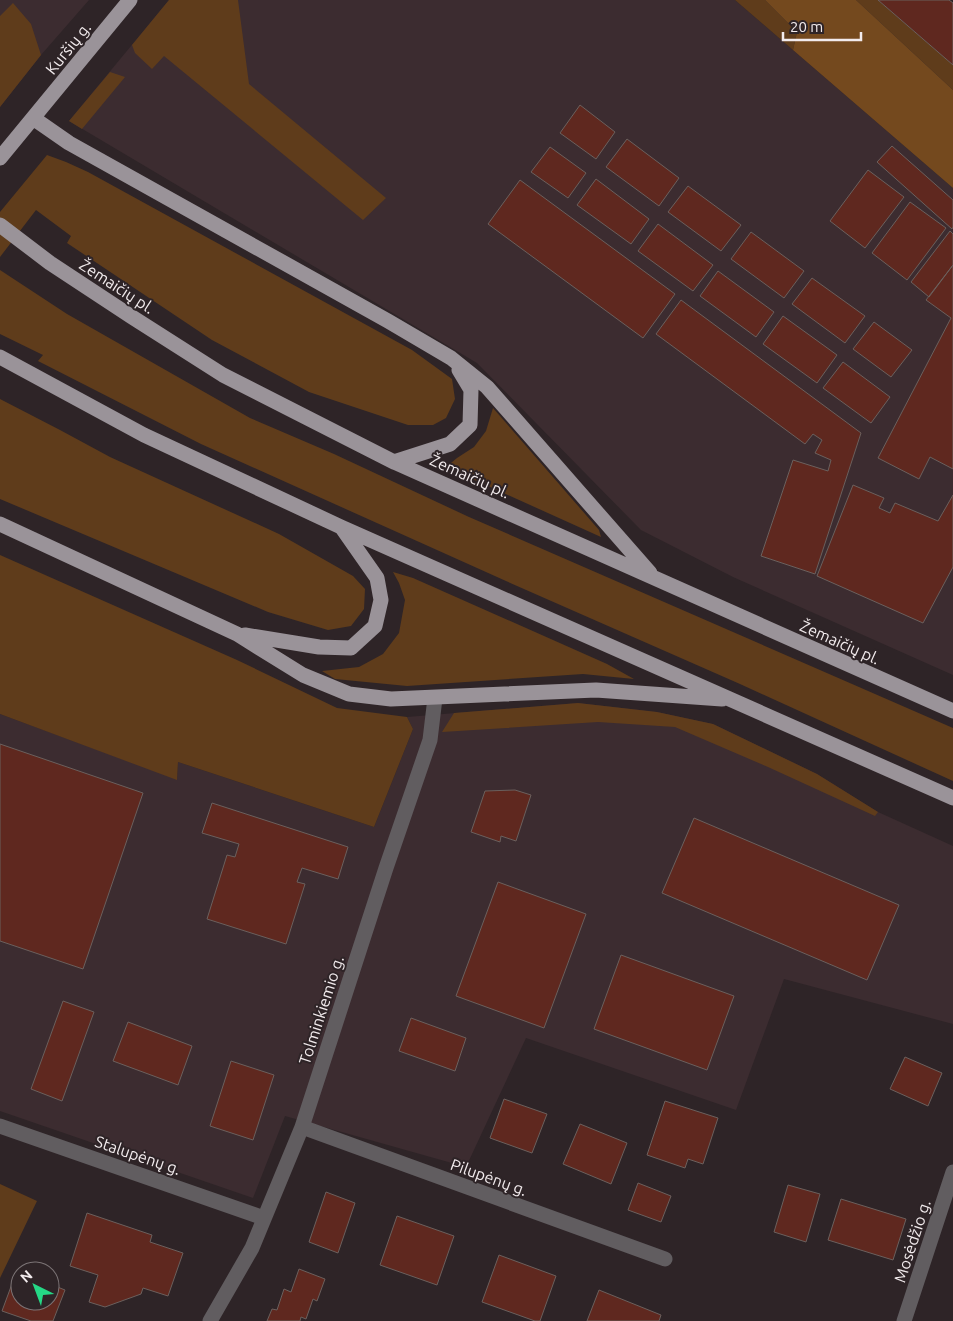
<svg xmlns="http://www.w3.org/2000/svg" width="953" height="1321" viewBox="0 0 953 1321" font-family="Ubuntu,sans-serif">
  <rect width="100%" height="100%" fill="#2e2427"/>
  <path fill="#3c2c30" d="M 0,0 L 89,0 L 41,55 L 0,107 Z
    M 169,0 L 735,0 L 953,188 L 953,675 L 733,577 L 641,530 L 477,363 L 69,121 Z
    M 578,703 L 657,712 L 713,724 L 817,774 L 878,812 L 953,846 L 953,1024 L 784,979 L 736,1110 L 526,1038 L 466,1167 L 285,1116 L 253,1198 L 0,1111 L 0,714 L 177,779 L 178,762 L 374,827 L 413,729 L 407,717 Z"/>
  <path fill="#5f3c1b" d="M 169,0 L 238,0 L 249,84 L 386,198 L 363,220 L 164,56 L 152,69 L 135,53 L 132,45 Z
    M 735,0 L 765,0 L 797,32 L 793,50 Z
    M 856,0 L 878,0 L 953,65 L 953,90 Z
    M 13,3 L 31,24 L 41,55 L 0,107 L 0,16 Z
    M 110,72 L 125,77 L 82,129 L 69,121 Z
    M 47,155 L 66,162 L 88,172 L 412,350 L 452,379 L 455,399 L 446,418 L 433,425 L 408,425 L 309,392 L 212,340 L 67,243 L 71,236 L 36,210 L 0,257 L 0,212 Z
    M 0,270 L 67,314 L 250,418 L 334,454 L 469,517 L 953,728 L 953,781 L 740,684 L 506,581 L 201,444 L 38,361 L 43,355 L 0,334 Z
    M 0,399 L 60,430 L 110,457 L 279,534 L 353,576 L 365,589 L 364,609 L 351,626 L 328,630 L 268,612 L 0,499 Z
    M 493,408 L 599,530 L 601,537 L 446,467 L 457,458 L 474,447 L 486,431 Z
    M 0,555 L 237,660 L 337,708 L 407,717 L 413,729 L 374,827 L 178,762 L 177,780 L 0,714 Z
    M 393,572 L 413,578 L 607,664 L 634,679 L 583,674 L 407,686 L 335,679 L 322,671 L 359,667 L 383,654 L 399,633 L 405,600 L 399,583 Z
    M 578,703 L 657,712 L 713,724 L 817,774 L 878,812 L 875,816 L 768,767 L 675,727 L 598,722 L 442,732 L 454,713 Z
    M 0,1184 L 37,1201 L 0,1278 Z"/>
  <path fill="#74491e" d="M 765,0 L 856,0 L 953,90 L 953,188 L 793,50 L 797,32 Z"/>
  <path fill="#5f281f" stroke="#6b605d" d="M 878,0 L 949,0 L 953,3 L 953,65 Z
    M 580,105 L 615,132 L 596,159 L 560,133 Z
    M 627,139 L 679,178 L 659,206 L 606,167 Z
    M 892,146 L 953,200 L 953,227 L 952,229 L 877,162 Z
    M 550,147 L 586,173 L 568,198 L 531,172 Z
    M 868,170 L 904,197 L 865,248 L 830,221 Z
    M 596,179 L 649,219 L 631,244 L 577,205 Z
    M 520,180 L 675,294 L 643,338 L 488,224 Z
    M 688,186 L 741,225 L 721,251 L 668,212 Z
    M 910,202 L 946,228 L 907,280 L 872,253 Z
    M 658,224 L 713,265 L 693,291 L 638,251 Z
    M 950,231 L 953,234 L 953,265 L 929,297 L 911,282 Z
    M 751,232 L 804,271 L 784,298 L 731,259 Z
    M 953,265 L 953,469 L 930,457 L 919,479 L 878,458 L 951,318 L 926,300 Z
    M 718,271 L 774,312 L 756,337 L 700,296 Z
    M 812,278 L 865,316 L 845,343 L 792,304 Z
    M 681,300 L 861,433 L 815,574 L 761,556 L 793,460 L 828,471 L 831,460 L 815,453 L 822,440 L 813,434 L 805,444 L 656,334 Z
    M 783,316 L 837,355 L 817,383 L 763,344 Z
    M 874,322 L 912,350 L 891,377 L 853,349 Z
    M 843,362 L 890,397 L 871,423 L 823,388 Z
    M 853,485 L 884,498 L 879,508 L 890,513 L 895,503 L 938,521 L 953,495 L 953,567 L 923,623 L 817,576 Z
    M 0,744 L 143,793 L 83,969 L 0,941 Z
    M 515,790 L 531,795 L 516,841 L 501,836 L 500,842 L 471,832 L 485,791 Z
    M 212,803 L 348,847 L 338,879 L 302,868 L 297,882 L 305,884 L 286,944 L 207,919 L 227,855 L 235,857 L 239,844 L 202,833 Z
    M 694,818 L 899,905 L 867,980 L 662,893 Z
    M 498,882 L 586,914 L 544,1028 L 456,996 Z
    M 621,955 L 734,996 L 707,1070 L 594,1029 Z
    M 63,1001 L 94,1012 L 62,1101 L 31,1089 Z
    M 411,1018 L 466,1038 L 455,1071 L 399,1051 Z
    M 128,1022 L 192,1046 L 178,1085 L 113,1061 Z
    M 905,1057 L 942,1073 L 928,1106 L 890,1089 Z
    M 231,1061 L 274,1075 L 253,1140 L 210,1126 Z
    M 504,1099 L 547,1114 L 532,1153 L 490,1138 Z
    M 665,1101 L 718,1118 L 703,1164 L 688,1159 L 685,1168 L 647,1155 Z
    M 580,1124 L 627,1143 L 611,1184 L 563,1164 Z
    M 638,1183 L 671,1196 L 661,1222 L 628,1210 Z
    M 788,1185 L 820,1194 L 806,1242 L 774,1232 Z
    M 326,1192 L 355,1203 L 338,1253 L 309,1242 Z
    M 841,1199 L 906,1219 L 893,1260 L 828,1240 Z
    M 87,1213 L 152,1235 L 150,1242 L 183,1253 L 168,1296 L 143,1288 L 141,1294 L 105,1307 L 89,1302 L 98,1275 L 70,1266 Z
    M 397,1216 L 454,1236 L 437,1285 L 380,1265 Z
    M 499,1255 L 556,1276 L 540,1321 L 535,1321 L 482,1302 Z
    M 299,1269 L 325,1279 L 317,1301 L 313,1299 L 306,1319 L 301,1317 L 300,1321 L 267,1321 L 272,1309 L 277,1310 L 284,1289 L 291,1292 Z
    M 16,1273 L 20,1274 L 20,1301 L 50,1301 L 50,1284 L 65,1290 L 53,1321 L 31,1321 L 2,1311 Z
    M 599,1290 L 661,1315 L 659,1321 L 587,1321 Z"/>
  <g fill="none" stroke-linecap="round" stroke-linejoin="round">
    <path stroke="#615d60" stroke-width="15" d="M 0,1126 L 264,1218
      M 302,1127 L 665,1259
      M 210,1321 L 252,1248 L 302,1127 L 386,868 L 430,740 L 435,698
      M 904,1321 L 953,1172"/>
    <path stroke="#9a9399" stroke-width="15" d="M 33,118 L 69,143 L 388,321 L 451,358 L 487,387 L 650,573
      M 0,158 L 130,0
      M 0,225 L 50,263 L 132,317 L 223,375 L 394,462 L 953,711
      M 0,357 L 144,435 L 341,527 L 953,798
      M 394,462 L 450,444 L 470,425 L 471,390 L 459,370
      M 0,524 L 237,634 L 303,675 L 349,694 L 391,699 L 596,690 L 722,699
      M 245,635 L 319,647 L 351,648 L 375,626 L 381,600 L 377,578 L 342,528"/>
  </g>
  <g text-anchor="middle" stroke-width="4" stroke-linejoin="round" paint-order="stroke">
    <g font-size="16" fill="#f2ebed" stroke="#2e2427">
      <text transform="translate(68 48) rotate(-51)" y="6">Kuršių g.</text>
      <text transform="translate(117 286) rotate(33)" y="6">Žemaičių pl.</text>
      <text transform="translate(470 476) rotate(24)" y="6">Žemaičių pl.</text>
      <text transform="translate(840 642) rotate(24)" y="6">Žemaičių pl.</text>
      <text transform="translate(321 1010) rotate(-72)" y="6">Tolminkiemio g.</text>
      <text transform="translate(138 1155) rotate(19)" y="6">Stalupėnų g.</text>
      <text transform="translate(489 1177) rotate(20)" y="6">Pilupėnų g.</text>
      <text transform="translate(912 1241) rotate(-72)" y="6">Mosėdžio g.</text>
    </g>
  </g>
  <g transform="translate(35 1286) rotate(318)"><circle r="24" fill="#2e2427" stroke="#7c7476"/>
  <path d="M0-4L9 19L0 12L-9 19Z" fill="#25d886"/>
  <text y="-8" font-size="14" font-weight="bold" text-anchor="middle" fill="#f2ebed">N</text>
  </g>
  <path d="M783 32v8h78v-8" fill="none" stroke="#f2ebed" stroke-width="2.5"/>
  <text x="790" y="32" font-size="15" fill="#f2ebed" stroke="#2e2427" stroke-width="4" paint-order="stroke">20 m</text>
</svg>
